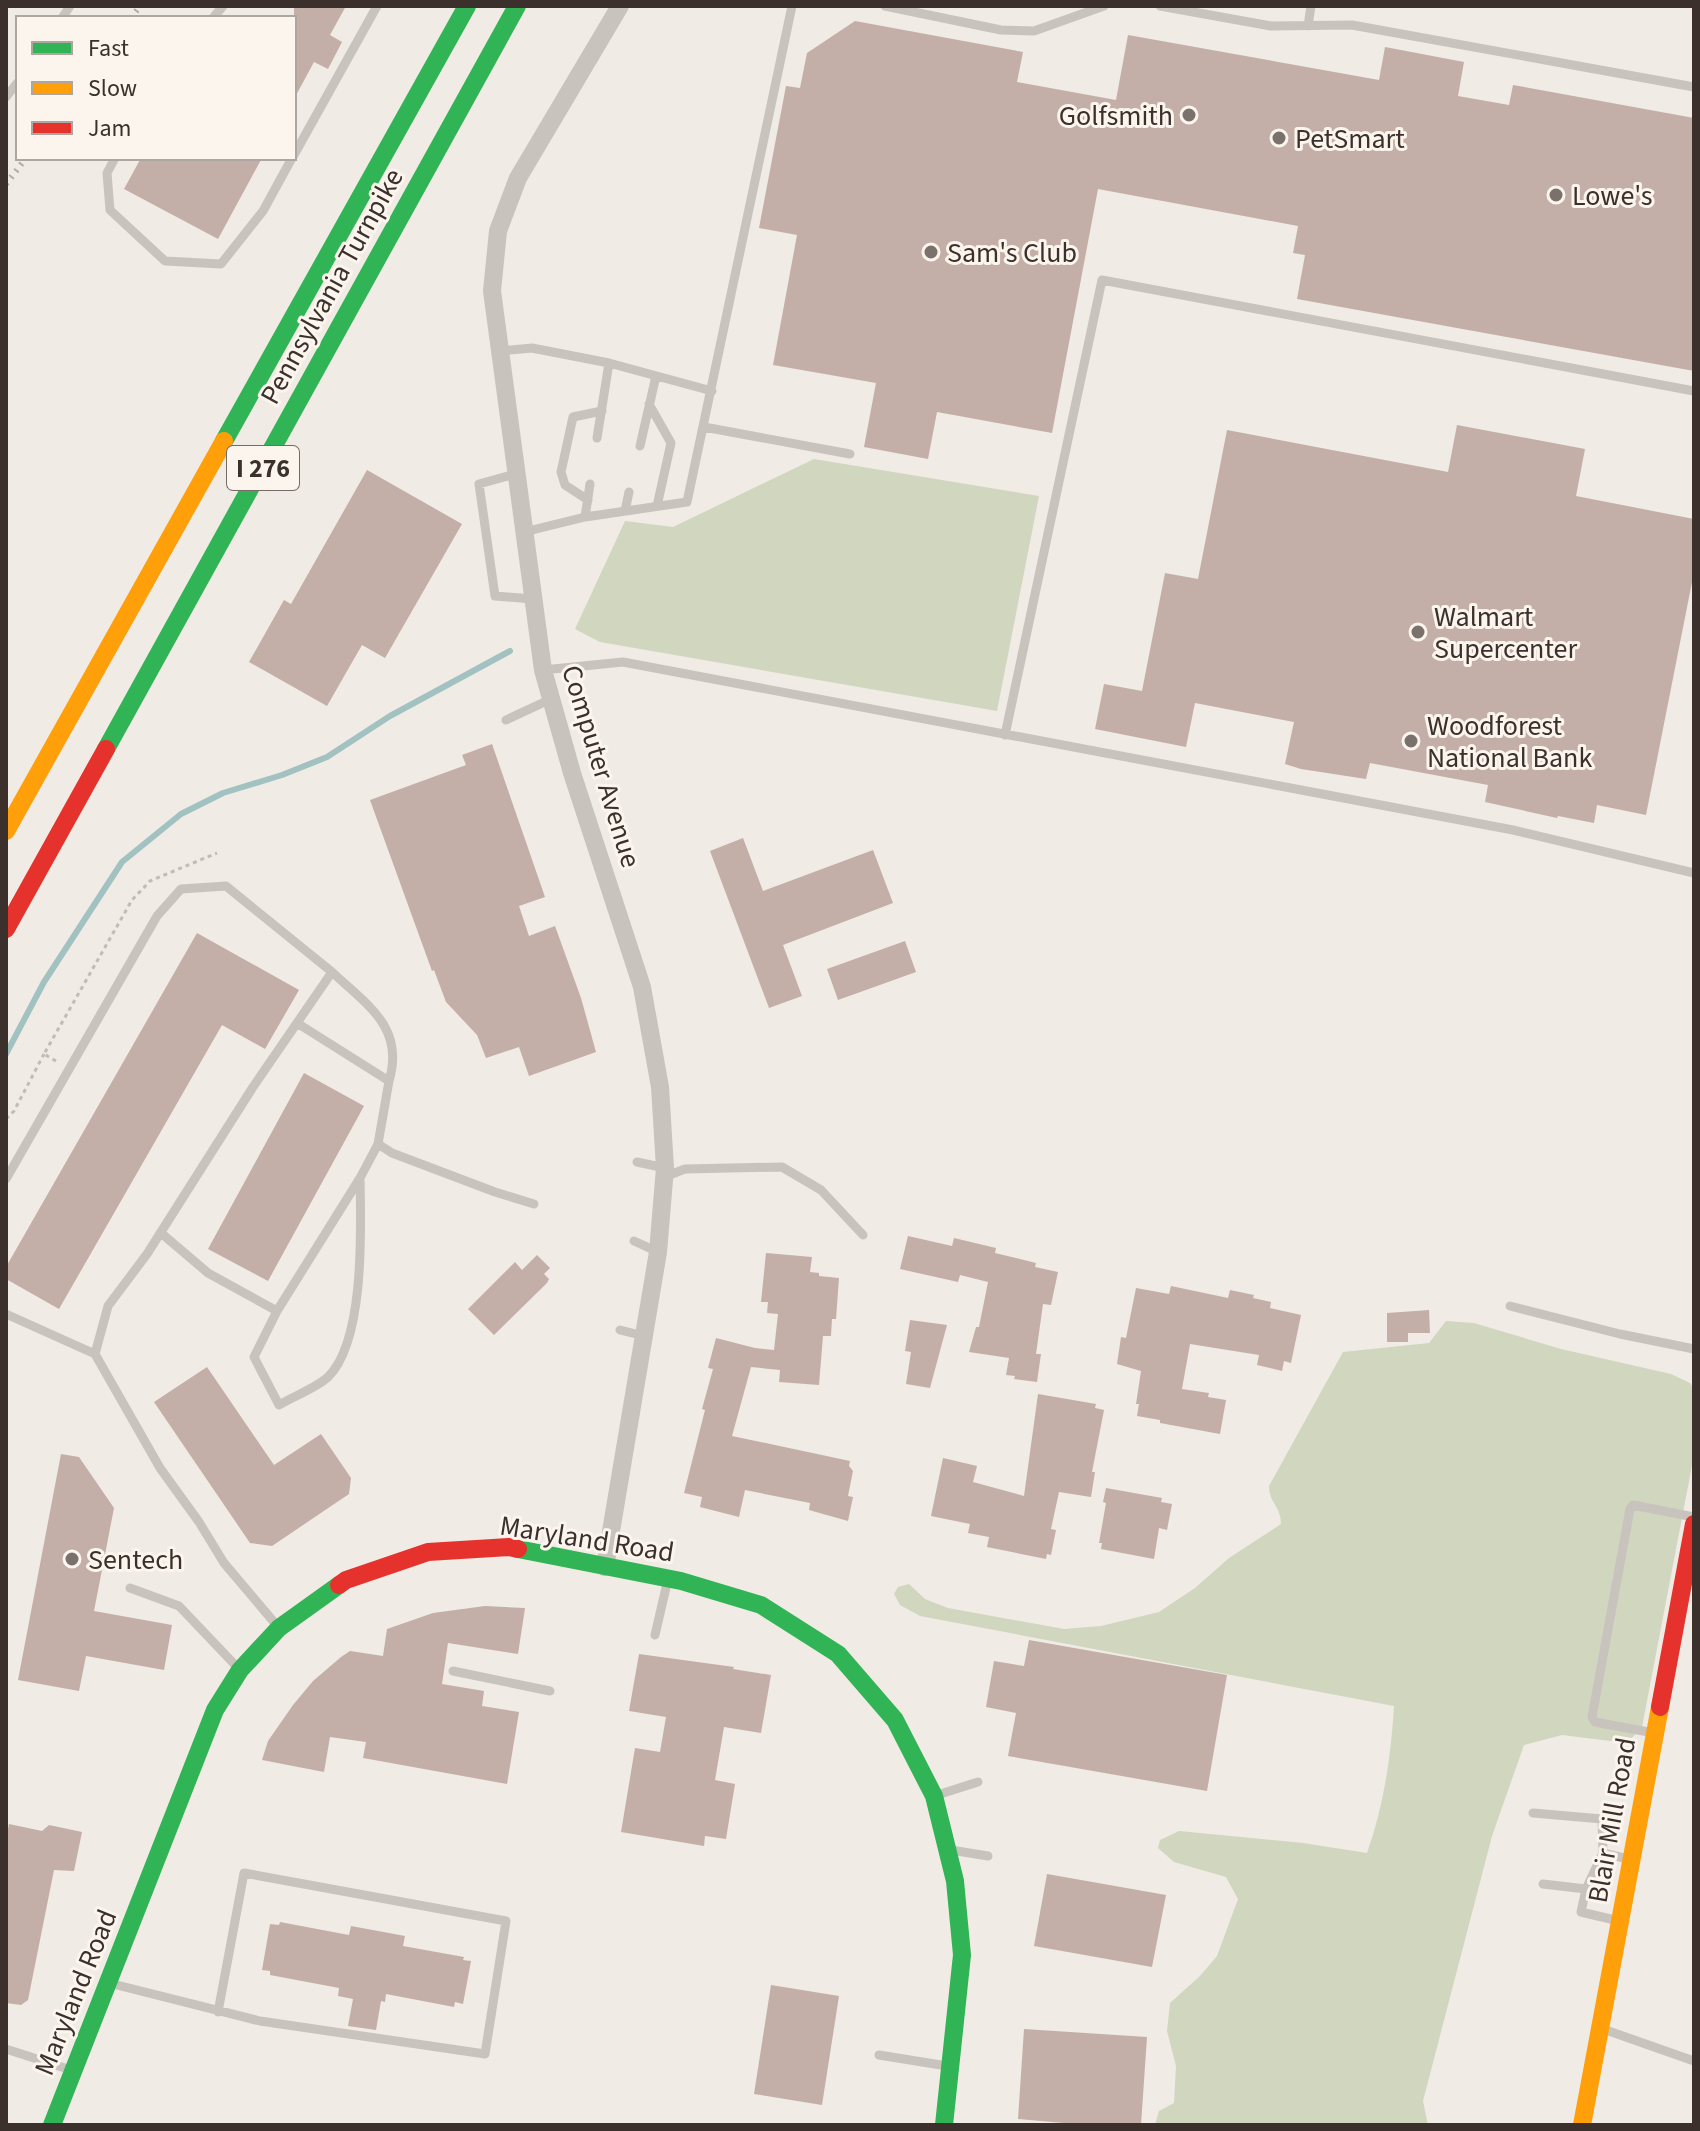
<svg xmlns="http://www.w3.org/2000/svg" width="1700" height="2131" viewBox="0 0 1700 2131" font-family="'Source Sans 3',sans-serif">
  <rect width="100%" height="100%" fill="#f0ebe5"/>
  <path fill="#d1d6bf" d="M 814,459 L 1039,496 L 997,711 L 600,642 L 575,629 L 625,521 L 673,527 Z
    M 1446,1321 L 1474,1323 L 1561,1349 L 1671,1374 L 1690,1383 L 1694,1390 L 1694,1455 L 1642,1727 L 1627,1743 L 1562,1735 L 1524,1745 L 1492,1836 L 1423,2101 L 1428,2125 L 1155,2125 L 1159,2111 L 1174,2103 L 1176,2066 L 1167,2031 L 1170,2003 L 1200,1976 L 1217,1956 L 1238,1899 L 1226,1877 L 1174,1862 L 1158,1848 L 1160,1840 L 1179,1831 L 1303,1843 L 1367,1853 C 1384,1805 1391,1756 1394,1706 L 920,1616 L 900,1605 L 894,1594 L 898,1587 L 909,1584 L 925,1599 L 948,1608 L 1064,1629 L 1101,1626 L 1159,1612 L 1195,1588 L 1229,1558 L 1281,1524 C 1281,1506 1269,1503 1269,1486 L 1343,1352 L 1429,1343 Z"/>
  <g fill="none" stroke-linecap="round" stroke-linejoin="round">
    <path stroke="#a1c2c1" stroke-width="6" d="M 6,1054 L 44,982 L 122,862 L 181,814 L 223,793 L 282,775 L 327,757 L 390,716 L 510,651"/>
  </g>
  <path fill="#c3afa7" d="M 294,6 L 346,6 L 330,35 L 342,42 L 328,69 L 314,62 L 294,99 Z
    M 855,21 L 1023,52 L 1017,82 L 1116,100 L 1128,35 L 1379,80 L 1385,47 L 1464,62 L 1458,96 L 1509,105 L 1513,85 L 1694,118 L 1694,371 L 1297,299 L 1305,255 L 1293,253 L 1298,226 L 1098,189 L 1052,433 L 937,412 L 928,459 L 864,447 L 876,383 L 773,365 L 797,235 L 759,228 L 786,86 L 800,88 L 807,53 Z
    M 141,158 L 262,158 L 218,239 L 124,189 Z
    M 1457,425 L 1585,449 L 1576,496 L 1694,519 L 1694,572 L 1646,815 L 1597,805 L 1594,823 L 1558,816 L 1557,818 L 1485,802 L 1488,785 L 1370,763 L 1366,779 L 1301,769 L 1285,764 L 1294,722 L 1195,703 L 1186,747 L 1095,729 L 1104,684 L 1142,691 L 1165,573 L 1198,579 L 1227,430 L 1448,472 Z
    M 367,470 L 462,524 L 385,658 L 362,645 L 327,706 L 249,662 L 284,600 L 291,604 Z
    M 492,744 L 545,897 L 519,906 L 529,936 L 555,926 L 581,998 L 596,1052 L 529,1076 L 519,1047 L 486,1058 L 477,1035 L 446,1002 L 434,970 L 432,971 L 370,800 L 466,765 L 462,755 Z
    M 743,838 L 763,891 L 873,850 L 893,903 L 783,945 L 802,996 L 769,1008 L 710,851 Z
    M 197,933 L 299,990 L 265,1049 L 222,1025 L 59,1309 L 6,1279 L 6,1267 Z
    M 905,941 L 916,972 L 838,1000 L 827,969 Z
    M 304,1073 L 364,1106 L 268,1281 L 208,1249 Z
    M 908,1236 L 952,1246 L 954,1238 L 996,1248 L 995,1253 L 1036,1263 L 1035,1267 L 1058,1272 L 1051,1305 L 1043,1304 L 1036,1354 L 1041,1354 L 1037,1382 L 1014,1379 L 1015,1376 L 1006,1375 L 1009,1358 L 969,1352 L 976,1327 L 979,1327 L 988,1282 L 960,1275 L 958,1282 L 900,1269 Z
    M 766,1253 L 812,1257 L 810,1272 L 819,1273 L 819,1276 L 839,1278 L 836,1319 L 832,1319 L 831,1336 L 823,1336 L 819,1385 L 779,1382 L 780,1370 L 751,1367 L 732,1436 L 850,1461 L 849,1466 L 853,1471 L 848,1496 L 853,1497 L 848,1521 L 809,1510 L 810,1503 L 745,1490 L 739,1517 L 700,1507 L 702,1497 L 684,1493 L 705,1410 L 702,1409 L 713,1369 L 708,1368 L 716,1338 L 755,1348 L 774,1350 L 778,1314 L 767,1313 L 768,1302 L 761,1302 Z
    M 537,1255 L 550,1268 L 544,1274 L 549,1279 L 547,1283 L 494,1335 L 468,1309 L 515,1262 L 522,1270 Z
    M 1171,1286 L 1228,1298 L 1230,1290 L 1254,1295 L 1253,1298 L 1271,1302 L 1270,1308 L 1301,1315 L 1291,1363 L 1284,1361 L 1282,1371 L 1257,1365 L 1259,1355 L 1190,1344 L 1182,1389 L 1209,1393 L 1208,1397 L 1226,1400 L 1220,1434 L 1160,1423 L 1160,1420 L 1137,1416 L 1139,1404 L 1136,1404 L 1141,1371 L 1117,1364 L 1121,1337 L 1126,1338 L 1136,1288 L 1169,1294 Z
    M 1429,1310 L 1430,1333 L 1408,1333 L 1408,1342 L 1387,1342 L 1387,1313 Z
    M 910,1320 L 947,1325 L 930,1388 L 906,1384 L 911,1352 L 905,1351 Z
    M 207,1367 L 274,1465 L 321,1434 L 351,1478 L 349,1494 L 272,1546 L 250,1543 L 154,1402 Z
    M 1038,1394 L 1096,1404 L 1095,1408 L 1104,1410 L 1092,1472 L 1095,1472 L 1091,1497 L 1059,1492 L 1051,1529 L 1056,1530 L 1051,1555 L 1047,1554 L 1046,1559 L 987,1547 L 989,1537 L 968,1533 L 970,1524 L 931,1516 L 943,1458 L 977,1466 L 973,1482 L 1024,1496 Z
    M 61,1454 L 79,1457 L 114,1508 L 94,1611 L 172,1625 L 164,1670 L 86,1656 L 79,1691 L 18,1680 Z
    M 1106,1488 L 1162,1498 L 1161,1502 L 1172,1504 L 1167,1530 L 1159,1528 L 1154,1559 L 1101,1549 L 1102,1543 L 1099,1543 L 1106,1503 L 1103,1502 Z
    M 485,1606 L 525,1608 L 518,1654 L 448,1643 L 442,1684 L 484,1691 L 482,1706 L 519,1712 L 507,1784 L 363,1758 L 366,1742 L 330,1737 L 324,1772 L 262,1760 L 268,1741 L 293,1705 L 313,1681 L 341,1657 L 350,1651 L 383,1656 L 387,1629 L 433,1613 Z
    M 1029,1640 L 1227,1675 L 1207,1791 L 1008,1756 L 1016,1713 L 986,1707 L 994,1661 L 1024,1666 Z
    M 639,1654 L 734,1667 L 733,1669 L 771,1675 L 761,1733 L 724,1727 L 715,1780 L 735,1784 L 726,1839 L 705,1836 L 704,1846 L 621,1832 L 635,1748 L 660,1752 L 666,1717 L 629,1711 Z
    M 9,1824 L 42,1831 L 49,1825 L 82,1832 L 74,1871 L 54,1870 L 28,2000 L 21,2005 L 6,2003 L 6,1839 Z
    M 1047,1874 L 1166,1895 L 1152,1967 L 1034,1946 Z
    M 280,1922 L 349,1935 L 351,1926 L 405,1936 L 403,1946 L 464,1957 L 463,1960 L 471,1961 L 463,2004 L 455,2002 L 454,2007 L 386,1994 L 385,2002 L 381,2001 L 376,2030 L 348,2026 L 353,1999 L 338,1996 L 339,1988 L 270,1975 L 270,1971 L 262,1970 L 270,1924 L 279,1925 Z
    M 771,1985 L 839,1996 L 822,2105 L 754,2094 Z
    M 1024,2029 L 1147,2037 L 1141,2125 L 1087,2125 L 1018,2119 Z"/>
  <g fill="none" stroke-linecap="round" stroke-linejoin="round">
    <path stroke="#c2bbb6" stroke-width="3" stroke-dasharray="4 4" stroke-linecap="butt" d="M 56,1061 L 44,1054 L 132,900 L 150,881 L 217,853
      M 6,1119 L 14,1111 L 44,1054"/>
    <path stroke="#c9c3be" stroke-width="9" d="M 885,6 L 1001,30 L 1034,31 L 1104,6
      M 1160,6 L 1271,26 L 1352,25 L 1694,87
      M 62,18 L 70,6
      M 213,18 L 223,6
      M 1308,26 L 1311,6
      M 6,97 L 18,82
      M 294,155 L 377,6
      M 115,158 L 107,173 L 110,210 L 165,261 L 221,264 L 263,211 L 292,158
      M 500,351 L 532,348 L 609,363 L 712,391
      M 649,404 L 671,443 L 657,506
      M 704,427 L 850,454
      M 597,438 L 609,363
      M 640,446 L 656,376
      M 515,474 L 479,484 L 495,596 L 533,599
      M 588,500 L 565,485 L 561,472 L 573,417 L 602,411
      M 625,511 L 629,492
      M 585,517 L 590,484
      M 524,532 L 585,517 L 687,502 L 792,6
      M 543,670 L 623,662 L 1513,830 L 1694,873
      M 506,720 L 551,699
      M 1005,735 L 1102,280 L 1694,391
      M 332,972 C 367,1005 405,1027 389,1081
      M 297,1023 L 389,1081 L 378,1144 L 360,1178 L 277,1311 L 254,1357 L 279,1405 C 292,1397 318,1387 328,1377 C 365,1341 361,1228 360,1178
      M 378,1144 L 392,1153 L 495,1192 L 534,1204
      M 637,1162 L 665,1168
      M 664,1177 L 685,1169 L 782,1167 L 821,1190 L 863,1235
      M 6,1179 L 157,916 L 181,889 L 226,886 L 332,972 L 253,1087 L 147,1254 L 108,1306 L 95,1354
      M 161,1233 L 208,1273 L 277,1311
      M 634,1241 L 658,1252
      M 1510,1306 L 1620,1334 L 1694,1349
      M 6,1314 L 95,1354 L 160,1468 L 199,1522 L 224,1563 L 279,1628
      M 620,1330 L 644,1336
      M 130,1588 L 179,1606 L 238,1668
      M 655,1635 L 668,1579
      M 453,1671 L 550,1691
      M 1654,1733 L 1595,1722 L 1592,1717 L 1630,1509 L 1633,1505 L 1694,1517
      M 934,1796 L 978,1782
      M 1533,1813 L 1602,1819 L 1603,1853
      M 951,1850 L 988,1856
      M 1543,1884 L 1586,1889
      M 1619,1921 L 1581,1912 L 1586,1889 L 1603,1853 L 1628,1859
      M 109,1983 L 260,2021 L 485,2054 L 506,1921 L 244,1873 L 218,2012
      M 1603,2029 L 1694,2061
      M 6,2049 L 71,2070
      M 879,2055 L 947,2066"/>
    <path stroke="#c9c3be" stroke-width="18" d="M 605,1567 L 658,1252 L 665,1168 L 660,1087 L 642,987 L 572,773 L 543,670 L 492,291 L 498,231 L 518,178 L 620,6"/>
    <path stroke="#30b455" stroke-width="18" d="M 224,441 L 467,6
      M 106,749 L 517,6
      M 518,1549 L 681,1581 L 761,1605 L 838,1654 L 895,1720 L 934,1796 L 955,1881 L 962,1955 L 944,2125
      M 52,2125 L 215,1710 L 240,1670 L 279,1628 L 339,1585"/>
    <path stroke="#ff9f0a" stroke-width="18" d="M 6,831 L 224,441
      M 1582,2125 L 1660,1707"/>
    <path stroke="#e5322d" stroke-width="18" d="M 6,929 L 106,749
      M 339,1585 L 346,1580 L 428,1552 L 509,1547 L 518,1549
      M 1660,1707 L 1694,1524"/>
    <path stroke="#b1aca8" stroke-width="6" stroke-dasharray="2 6" stroke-linecap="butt" d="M 131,18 L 140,6
      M 6,184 L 26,158"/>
  </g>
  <g fill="#7a716c" stroke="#fbf5ee" stroke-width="3">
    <circle cx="1189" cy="115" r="8"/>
    <circle cx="1279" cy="138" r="8"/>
    <circle cx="1556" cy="195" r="8"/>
    <circle cx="931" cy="252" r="8"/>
    <circle cx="1418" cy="632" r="8"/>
    <circle cx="1411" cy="741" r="8"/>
    <circle cx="72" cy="1559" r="8"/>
  </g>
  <g text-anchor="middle" stroke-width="6" stroke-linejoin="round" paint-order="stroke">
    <rect fill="#fbf5ee" stroke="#756b66" stroke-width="2" x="227" y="446" width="72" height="44" rx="6"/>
    <g font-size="26" font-weight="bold" fill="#3b302b">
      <text x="263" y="477">I 276</text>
    </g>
    <g font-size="28" fill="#3b302b" stroke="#fbf5ee" text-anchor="start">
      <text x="1173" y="125" text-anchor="end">Golfsmith</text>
      <text x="1295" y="148">PetSmart</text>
      <text x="1572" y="205">Lowe's</text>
      <text x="947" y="262">Sam's Club</text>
      <text x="1434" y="626">Walmart<tspan x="1434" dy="32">Supercenter</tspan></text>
      <text x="1427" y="735">Woodforest<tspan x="1427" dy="32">National Bank</tspan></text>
      <text x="88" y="1569">Sentech</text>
    </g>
    <g font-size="28" fill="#3b302b" stroke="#fbf5ee">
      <text transform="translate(331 286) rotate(-61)" y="10">Pennsylvania Turnpike</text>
      <text transform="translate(602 766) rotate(73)" y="10">Computer Avenue</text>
      <text transform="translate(587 1538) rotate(9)" y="10">Maryland Road</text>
      <text transform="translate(1611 1820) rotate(-80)" y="10">Blair Mill Road</text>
      <text transform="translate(75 1992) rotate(-68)" y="10">Maryland Road</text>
    </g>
  </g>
  <rect width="1700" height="2131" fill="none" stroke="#3b302b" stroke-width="16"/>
  <rect x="16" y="16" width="280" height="144" fill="#fbf5ee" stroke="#aea6a0" stroke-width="2"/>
  <rect x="32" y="42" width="40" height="12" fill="#30b455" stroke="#aea6a0" stroke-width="2"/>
  <text x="88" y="56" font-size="24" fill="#3b302b">Fast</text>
  <rect x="32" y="82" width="40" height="12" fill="#ff9f0a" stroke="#aea6a0" stroke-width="2"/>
  <text x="88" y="96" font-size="24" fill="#3b302b">Slow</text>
  <rect x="32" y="122" width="40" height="12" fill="#e5322d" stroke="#aea6a0" stroke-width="2"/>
  <text x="88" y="136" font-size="24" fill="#3b302b">Jam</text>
</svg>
